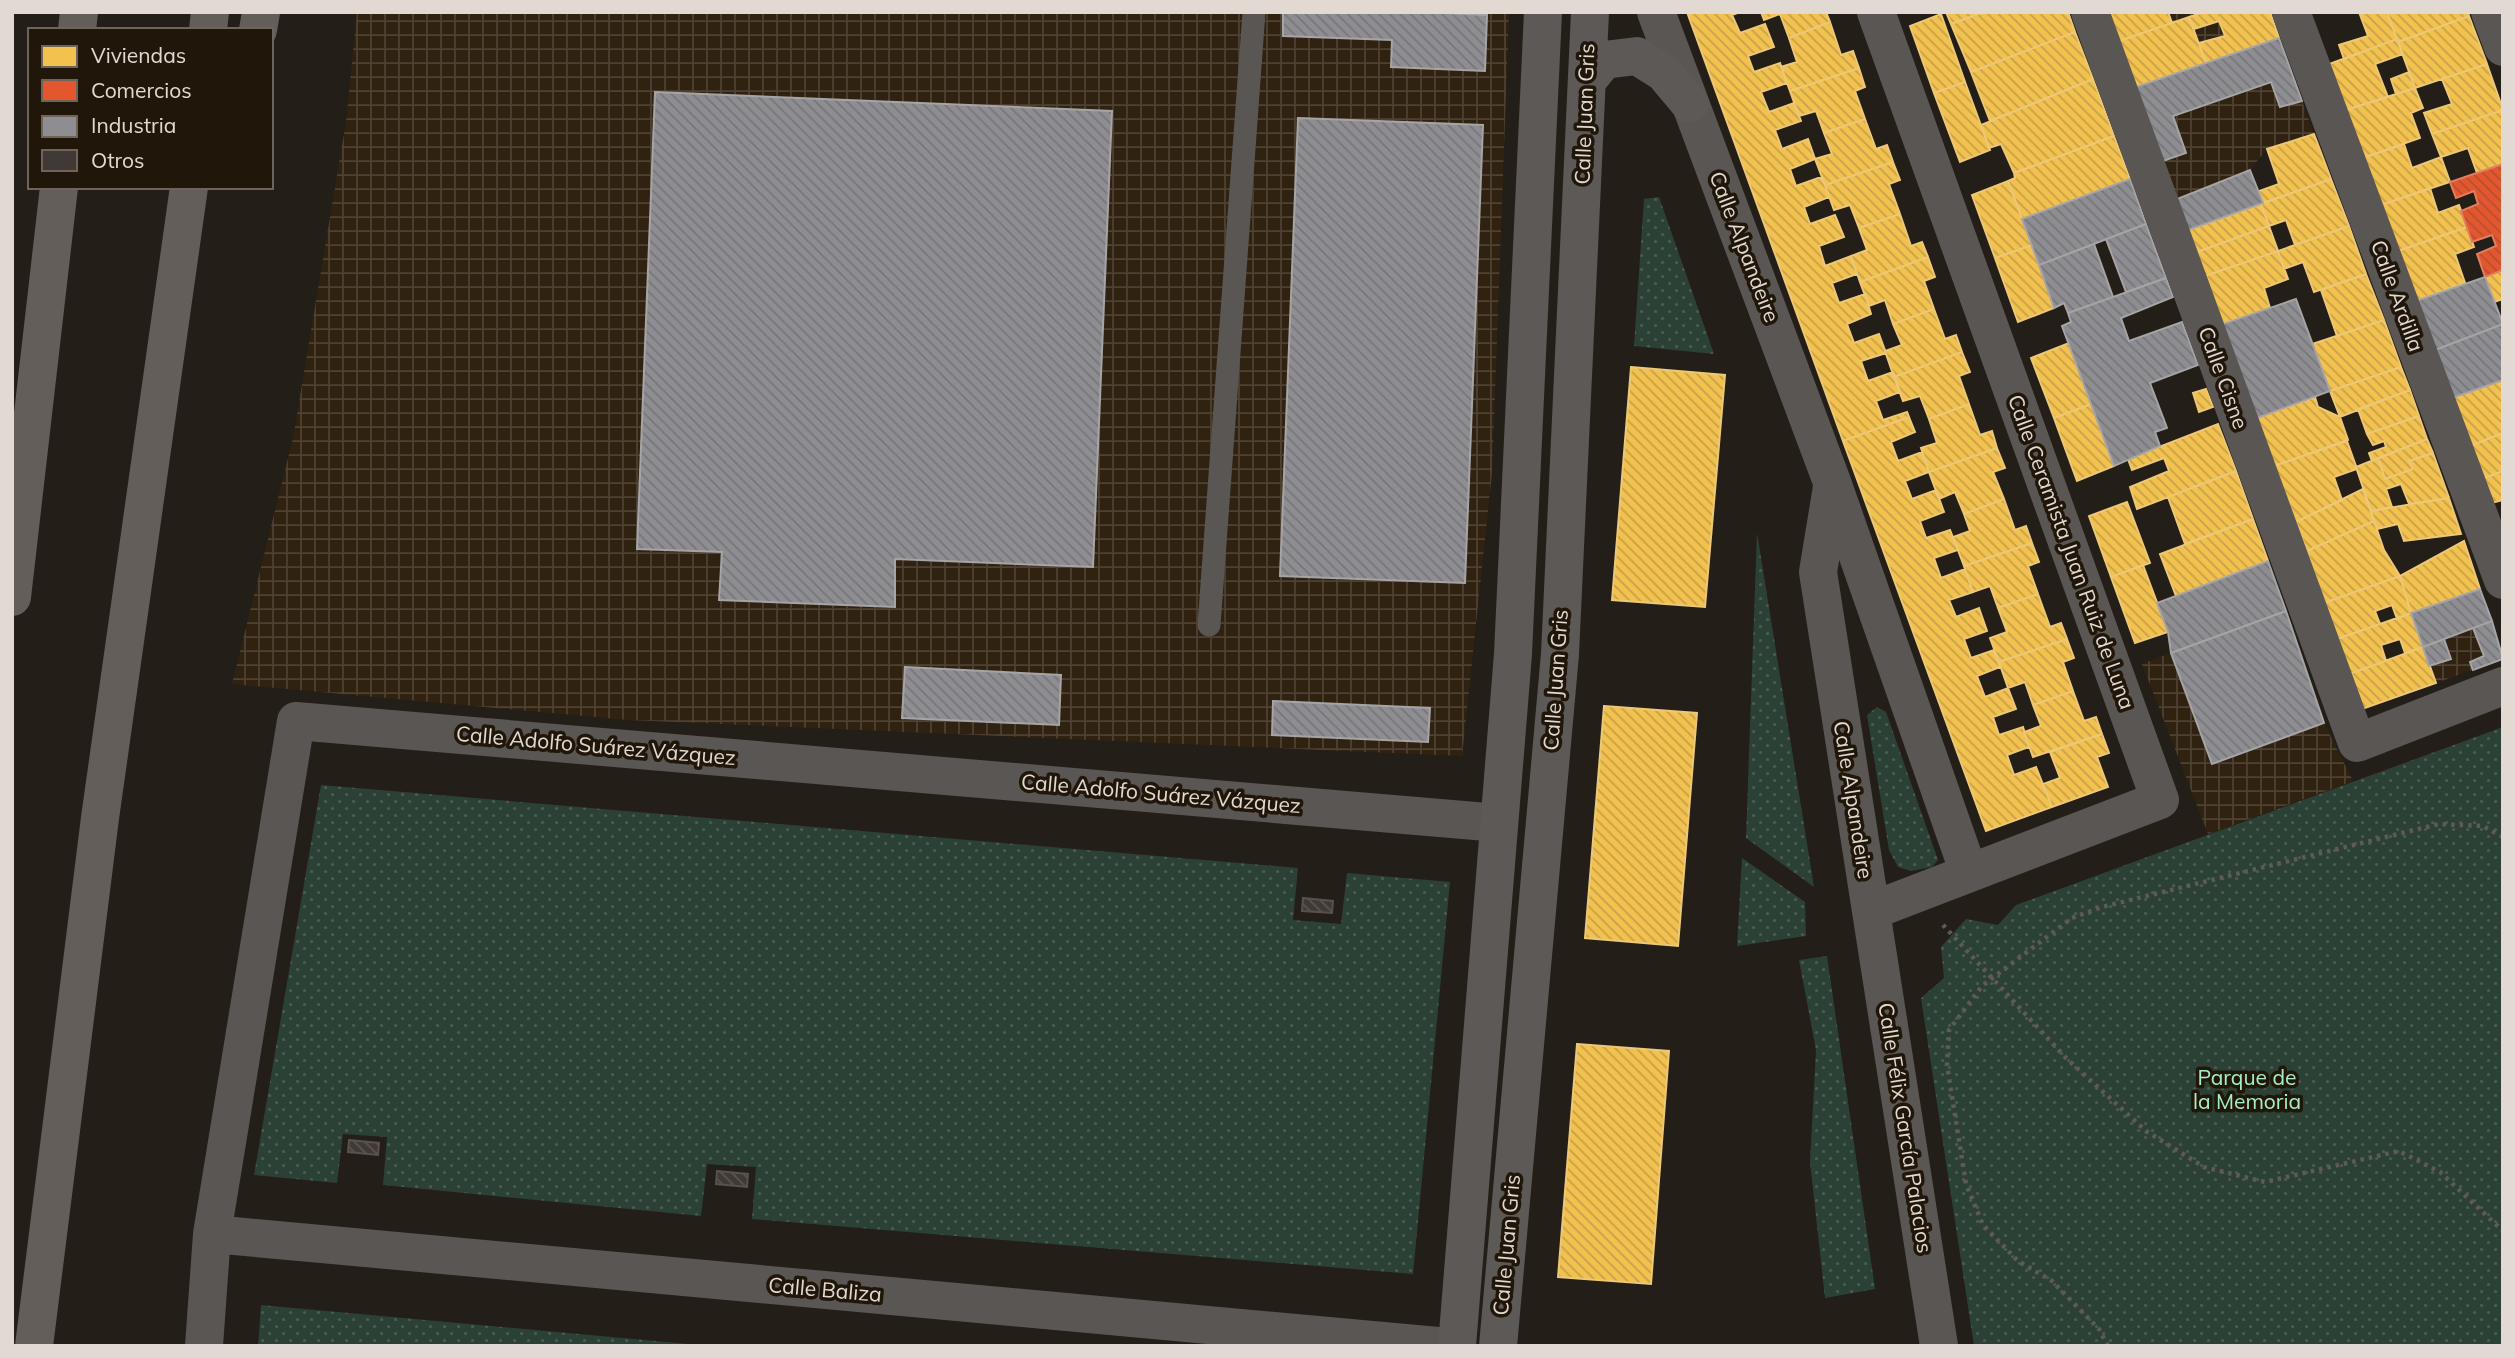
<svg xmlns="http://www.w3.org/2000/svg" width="2515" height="1358" viewBox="0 0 2515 1358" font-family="Mulish,sans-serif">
  <defs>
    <pattern id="industrial-grid" width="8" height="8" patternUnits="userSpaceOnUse" patternTransform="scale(1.75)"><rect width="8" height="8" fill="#302211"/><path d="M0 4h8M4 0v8" fill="none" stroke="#4e4233"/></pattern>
    <pattern id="green-dots" width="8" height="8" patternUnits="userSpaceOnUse" patternTransform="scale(1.75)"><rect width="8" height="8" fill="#2c4135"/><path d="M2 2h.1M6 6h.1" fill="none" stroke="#4a5c51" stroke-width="1.8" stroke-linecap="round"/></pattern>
    <pattern id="homes-back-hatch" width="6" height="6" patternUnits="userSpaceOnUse" patternTransform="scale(1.75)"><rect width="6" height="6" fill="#f2c14e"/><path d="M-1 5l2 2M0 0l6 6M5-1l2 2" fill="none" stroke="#c6a14a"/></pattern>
    <pattern id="shops-back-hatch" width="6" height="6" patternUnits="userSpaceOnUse" patternTransform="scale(1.75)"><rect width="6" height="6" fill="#e4572e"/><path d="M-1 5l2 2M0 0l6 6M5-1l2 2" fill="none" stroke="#b45033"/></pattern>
    <pattern id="industry-back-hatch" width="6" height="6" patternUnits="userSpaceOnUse" patternTransform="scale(1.75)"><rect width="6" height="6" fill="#8d8d92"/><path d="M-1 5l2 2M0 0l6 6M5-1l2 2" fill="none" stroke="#777679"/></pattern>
    <pattern id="building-back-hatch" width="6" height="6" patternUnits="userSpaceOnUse" patternTransform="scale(1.75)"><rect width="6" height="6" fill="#403935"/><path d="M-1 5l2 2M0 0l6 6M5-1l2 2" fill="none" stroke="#5b5551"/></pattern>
  </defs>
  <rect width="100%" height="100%" fill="#241e18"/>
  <path fill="url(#industrial-grid)" d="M 357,12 L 1509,12 L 1492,473 L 1462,756 L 628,720 L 232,684 L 293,438 L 346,122 Z
    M 2108,12 L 2270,12 L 2314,134 L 2267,149 L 2250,170 L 2177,199 Z
    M 2268,561 L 2324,723 L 2353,781 L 2208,834 L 2142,664 L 2171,653 L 2168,632 L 2246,570 Z
    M 2480,589 L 2503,659 L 2436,683 L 2411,614 Z"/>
  <path fill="url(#green-dots)" d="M 1659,197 L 1714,354 L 1634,346 L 1644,199 Z
    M 1757,533 L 1814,887 L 1746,838 Z
    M 1877,707 L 1886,712 L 1938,860 L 1932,867 L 1911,871 L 1898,867 L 1889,850 L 1867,715 Z
    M 2503,727 L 2503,1346 L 1974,1346 L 1921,998 L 1944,978 L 1941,947 L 1966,919 L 1998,925 L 2016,905 Z
    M 321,785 L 1298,868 L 1293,920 L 1341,924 L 1347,873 L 1450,882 L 1413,1274 L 752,1219 L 756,1167 L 707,1164 L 701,1216 L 383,1185 L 387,1137 L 343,1134 L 337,1183 L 254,1175 Z
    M 1742,858 L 1805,902 L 1806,936 L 1737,946 Z
    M 1827,956 L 1875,1289 L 1825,1298 L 1810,1162 L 1816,1050 L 1799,960 Z
    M 261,1305 L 710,1346 L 258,1346 Z"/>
  <path fill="url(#homes-back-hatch)" stroke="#edc876" stroke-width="2" d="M 1687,12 L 1740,12 L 1732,15 L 1740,33 L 1765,24 L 1774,47 L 1748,56 L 1754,72 L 1780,63 L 1787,83 L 1761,92 L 1769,112 L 1794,103 L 1801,121 L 1775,130 L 1782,149 L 1808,139 L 1815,159 L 1790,169 L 1796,186 L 1821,177 L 1825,185 L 1829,197 L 1804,207 L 1810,224 L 1835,215 L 1844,237 L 1819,246 L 1825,266 L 1851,256 L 1857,274 L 1832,283 L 1839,303 L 1865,294 L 1871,314 L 1847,324 L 1854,343 L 1879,334 L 1886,353 L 1861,361 L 1868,381 L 1893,372 L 1900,392 L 1876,401 L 1883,420 L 1907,412 L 1909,417 L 1843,441 Z
    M 1761,12 L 1826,12 L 1830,22 L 1789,38 L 1780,14 L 1764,20 Z
    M 1946,12 L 1984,12 L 1951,24 Z
    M 1984,12 L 2068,12 L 2075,32 L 1971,72 L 1951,24 Z
    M 2108,12 L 2168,12 L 2172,23 L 2119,41 Z
    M 2203,12 L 2270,12 L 2279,38 L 2206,63 L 2199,43 L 2225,36 L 2219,21 L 2194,29 L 2189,17 Z
    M 2359,12 L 2387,12 L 2397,39 L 2344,59 L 2339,45 L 2368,36 Z
    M 2387,12 L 2468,12 L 2469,16 L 2398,42 Z
    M 1941,14 L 1965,82 L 1934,93 L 1910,26 Z
    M 2469,16 L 2487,64 L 2415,88 L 2398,42 Z
    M 2189,17 L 2206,63 L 2136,87 L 2119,41 Z
    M 1830,22 L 1841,55 L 1853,51 L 1859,68 L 1790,91 L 1781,67 L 1797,62 L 1789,38 Z
    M 2075,32 L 2093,79 L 1990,121 L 1971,72 Z
    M 2397,39 L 2403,54 L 2375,64 L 2388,97 L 2346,110 L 2329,64 Z
    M 2487,64 L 2503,110 L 2432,134 L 2424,113 L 2452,104 L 2442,79 Z
    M 1859,68 L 1865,87 L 1855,91 L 1865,119 L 1824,133 L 1816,111 L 1799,116 L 1790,91 Z
    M 2409,72 L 2415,88 L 2396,94 L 2391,79 Z
    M 2093,79 L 2114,136 L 2014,173 L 2001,144 L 1989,148 L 1981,125 Z
    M 1965,82 L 1990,150 L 1960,162 L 1934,93 Z
    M 2415,88 L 2423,108 L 2411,113 L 2420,138 L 2363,158 L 2346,110 Z
    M 2503,110 L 2503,164 L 2477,173 L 2468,148 L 2441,157 L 2432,134 Z
    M 1865,119 L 1876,149 L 1887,145 L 1893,162 L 1825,185 L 1815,159 L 1832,154 L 1824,133 Z
    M 2314,134 L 2331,179 L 2263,203 L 2259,191 L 2279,184 L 2267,149 Z
    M 2114,136 L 2130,179 L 2022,219 L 2008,181 L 2015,178 L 2014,173 Z
    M 2404,144 L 2412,168 L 2441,157 L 2450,182 L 2381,205 L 2363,158 Z
    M 1893,162 L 1900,180 L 1889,184 L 1900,214 L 1859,228 L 1850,205 L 1834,210 L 1825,185 Z
    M 2331,179 L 2349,226 L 2295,245 L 2286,220 L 2269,226 L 2261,204 Z
    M 2008,181 L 2032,245 L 1995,258 L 1972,195 Z
    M 2430,188 L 2438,213 L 2459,205 L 2467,227 L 2398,251 L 2381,205 Z
    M 2261,204 L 2269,226 L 2197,252 L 2188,230 Z
    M 1900,214 L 1911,246 L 1922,242 L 1928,257 L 1860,282 L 1851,256 L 1867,250 L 1859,228 Z
    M 2269,226 L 2278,251 L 2205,276 L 2197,252 Z
    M 2349,226 L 2366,274 L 2314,292 L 2303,262 L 2284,269 L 2278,251 Z
    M 2467,227 L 2474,247 L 2455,254 L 2465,283 L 2416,301 L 2398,251 Z
    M 2032,245 L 2054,308 L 2018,322 L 1995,258 Z
    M 2278,251 L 2288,279 L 2264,288 L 2270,308 L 2223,324 L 2205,276 Z
    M 1928,257 L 1935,277 L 1924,281 L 1934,309 L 1893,324 L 1885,300 L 1869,306 L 1860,282 Z
    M 2503,270 L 2503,299 L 2494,302 L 2485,277 Z
    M 2366,274 L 2384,320 L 2337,336 L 2321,290 Z
    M 1934,309 L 1945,339 L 1956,335 L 1962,352 L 1894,377 L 1885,351 L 1902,345 L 1893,324 Z
    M 2384,320 L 2401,367 L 2330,391 L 2312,344 Z
    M 2069,343 L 2091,404 L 2054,418 L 2031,358 Z
    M 1962,352 L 1970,372 L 1959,376 L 1969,404 L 1929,419 L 1920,396 L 1903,401 L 1894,377 Z
    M 1631,367 L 1725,375 L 1705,607 L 1612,600 Z
    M 2401,367 L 2410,390 L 2340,417 L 2330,391 Z
    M 2503,380 L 2503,433 L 2470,446 L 2452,398 Z
    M 2206,389 L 2213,407 L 2199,412 L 2193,393 Z
    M 2410,390 L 2419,416 L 2367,434 L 2358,409 Z
    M 2315,397 L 2318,407 L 2340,417 L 2348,440 L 2274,466 L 2257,418 Z
    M 1969,404 L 1980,435 L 1992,431 L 1997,448 L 1929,472 L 1921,448 L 1937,443 L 1929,419 Z
    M 2091,404 L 2114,466 L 2077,481 L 2054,418 Z
    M 2419,416 L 2427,439 L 2372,461 L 2369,453 L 2386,447 L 2384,441 L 2373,445 L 2367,434 Z
    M 1909,417 L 1915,432 L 1891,442 L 1898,461 L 1922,452 L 1929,472 L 1905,481 L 1912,499 L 1936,490 L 1944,512 L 1920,521 L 1926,538 L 1950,530 L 1958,550 L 1934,558 L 1941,578 L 1965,569 L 1973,592 L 1949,600 L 1956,617 L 1979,608 L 1987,631 L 1964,639 L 1971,658 L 1994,650 L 2000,667 L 1977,676 L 1985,697 L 2008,688 L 2016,709 L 1993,717 L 1999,735 L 2023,727 L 2029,747 L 2007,755 L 2014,775 L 2036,767 L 2052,807 L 1986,831 L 1843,441 Z
    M 2218,424 L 2236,471 L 2137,509 L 2130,487 L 2169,471 L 2164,458 L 2132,470 L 2128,459 Z
    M 2503,433 L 2503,471 L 2482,479 L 2470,446 Z
    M 2427,439 L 2433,453 L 2409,461 L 2413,469 L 2385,479 L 2378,458 Z
    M 2347,441 L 2357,469 L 2334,477 L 2342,500 L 2296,522 L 2274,466 Z
    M 1997,448 L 2005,468 L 1993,472 L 2004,499 L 1964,514 L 1955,492 L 1939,499 L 1929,472 Z
    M 2433,453 L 2449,498 L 2409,504 L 2401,484 L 2386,489 L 2392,507 L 2371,511 L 2356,467 L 2378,458 L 2385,479 L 2413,469 L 2409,461 Z
    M 2236,471 L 2253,519 L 2185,544 L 2168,497 Z
    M 2503,471 L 2503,500 L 2491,503 L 2482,479 Z
    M 2363,489 L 2374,521 L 2307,551 L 2296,522 Z
    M 2449,498 L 2461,534 L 2404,541 L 2398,524 L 2377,529 L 2371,511 Z
    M 2004,499 L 2015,530 L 2026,526 L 2032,543 L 1964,566 L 1953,537 L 1970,531 L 1964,514 Z
    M 2127,502 L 2150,563 L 2111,577 L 2089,516 Z
    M 2253,519 L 2268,561 L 2176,596 L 2160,554 Z
    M 2374,521 L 2384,550 L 2400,576 L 2324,603 L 2307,551 Z
    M 2464,541 L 2480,589 L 2411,613 L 2400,576 Z
    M 2032,543 L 2039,562 L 2028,566 L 2038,594 L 1998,608 L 1990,586 L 1973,592 L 1964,566 Z
    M 2143,565 L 2168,632 L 2135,643 L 2111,577 Z
    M 2400,576 L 2411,613 L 2397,619 L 2392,605 L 2375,611 L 2380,624 L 2337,639 L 2324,603 Z
    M 2038,594 L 2050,627 L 2061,623 L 2067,639 L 1999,662 L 1990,638 L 2007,632 L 1998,608 Z
    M 2411,613 L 2423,647 L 2405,653 L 2400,639 L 2381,645 L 2386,661 L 2349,674 L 2337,639 Z
    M 2067,639 L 2074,658 L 2063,662 L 2073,691 L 2033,705 L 2025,682 L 2008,688 L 1999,662 Z
    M 2423,647 L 2436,683 L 2362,709 L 2349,674 Z
    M 2073,691 L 2084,721 L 2096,717 L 2102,734 L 2033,757 L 2024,732 L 2041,726 L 2033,705 Z
    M 1604,706 L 1697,713 L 1678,946 L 1585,938 Z
    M 2102,734 L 2109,753 L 2097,757 L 2108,787 L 2052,807 L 2043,784 L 2060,778 L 2050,752 Z
    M 1577,1044 L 1669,1051 L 1651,1284 L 1558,1277 Z"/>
  <path fill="url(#shops-back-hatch)" stroke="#e37e5f" stroke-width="2" d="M 2503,164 L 2503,270 L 2485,277 L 2477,254 L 2496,246 L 2492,235 L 2472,242 L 2461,211 L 2478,204 L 2474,191 L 2456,198 L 2450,182 Z"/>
  <path fill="url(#industry-back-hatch)" stroke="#a6a4a5" stroke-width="2" d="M 1283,12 L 1424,12 L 1487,15 L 1485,71 L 1391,67 L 1392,40 L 1283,36 Z
    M 2279,38 L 2302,101 L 2280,107 L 2271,82 L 2173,116 L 2186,153 L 2163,161 L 2136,87 Z
    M 655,92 L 1112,111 L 1093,567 L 895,559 L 895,607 L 719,600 L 722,552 L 637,549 Z
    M 1298,118 L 1483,125 L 1465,583 L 1280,576 Z
    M 2250,170 L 2263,203 L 2188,230 L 2177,199 Z
    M 2130,179 L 2146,224 L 2039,265 L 2022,219 Z
    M 2146,224 L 2166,278 L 2126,292 L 2106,239 Z
    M 2094,244 L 2113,297 L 2068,313 L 2064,303 L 2054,308 L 2039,265 Z
    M 2485,277 L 2503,324 L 2435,350 L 2416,301 Z
    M 2166,278 L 2173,297 L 2121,318 L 2129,341 L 2182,322 L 2198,365 L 2150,383 L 2167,428 L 2155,432 L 2160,446 L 2114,466 L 2062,326 L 2071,322 L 2068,313 Z
    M 2296,299 L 2330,391 L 2257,418 L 2223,324 Z
    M 2503,324 L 2503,380 L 2452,398 L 2435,350 Z
    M 2268,561 L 2286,611 L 2171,653 L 2168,632 L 2157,603 Z
    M 2480,589 L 2492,621 L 2423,647 L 2411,613 Z
    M 2286,611 L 2324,723 L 2212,764 L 2171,653 Z
    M 2492,621 L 2503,659 L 2473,670 L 2470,662 L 2484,656 L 2473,628 Z
    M 2444,639 L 2451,659 L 2429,666 L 2423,647 Z
    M 905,667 L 1061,675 L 1059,725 L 902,718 Z
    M 1273,701 L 1430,708 L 1428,742 L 1272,735 Z"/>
  <path fill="url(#building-back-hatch)" stroke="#58514d" stroke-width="2" d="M 1303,898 L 1333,901 L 1332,913 L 1302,911 Z
    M 349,1140 L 379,1143 L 378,1155 L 348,1152 Z
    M 717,1171 L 748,1174 L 747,1187 L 716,1184 Z"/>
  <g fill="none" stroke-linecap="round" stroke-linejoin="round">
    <path stroke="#5f5a59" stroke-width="4.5" stroke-dasharray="3.5 5" stroke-linecap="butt" d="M 1943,925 L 2066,1058 L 2146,1131 L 2204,1167 L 2265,1182 L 2399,1151 L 2440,1172 L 2503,1231
      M 2108,1346 L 2099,1329 L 2052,1281 L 2018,1261 L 1983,1225 L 1966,1184 L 1947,1065 L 1949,1030 L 1982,986 L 2072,918 L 2102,907 L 2439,824 L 2483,826 L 2503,837"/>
    <path stroke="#5a5654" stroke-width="23" d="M 1209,625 L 1254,12"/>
    <path stroke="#5a5654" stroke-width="38" d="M 1656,12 L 1832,482 L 1969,873
      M 2090,12 L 2357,743 L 2503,686
      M 2291,12 L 2503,580
      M 2490,12 L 2503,47
      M 1832,487 L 1818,572 L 1939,1346
      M 1871,911 L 2160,800 L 1876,12
      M 212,1234 L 1438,1346
      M 204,1346 L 212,1234 L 296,721 L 1499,823"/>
    <path stroke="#5d5956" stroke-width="38" d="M 1587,81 L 1604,60 L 1637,56 L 1664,73 L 1690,104
      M 1457,1346 L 1513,654 L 1543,12
      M 1498,1346 L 1560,654 L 1590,12"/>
    <path stroke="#635e59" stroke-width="38" d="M 77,30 L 79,12
      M 208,30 L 210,12
      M 258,30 L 261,12
      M 12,597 L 59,187
      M 34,1346 L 100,818 L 189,187"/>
  </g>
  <g text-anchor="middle" stroke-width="7" stroke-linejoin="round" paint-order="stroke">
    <g font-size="21" fill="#e2dad2" stroke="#201609">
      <text transform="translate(1585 114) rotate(-88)" y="7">Calle Juan Gris</text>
      <text transform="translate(1744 247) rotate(69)" y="7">Calle Alpandeire</text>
      <text transform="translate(2397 296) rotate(70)" y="7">Calle Ardilla</text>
      <text transform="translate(2223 378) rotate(70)" y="7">Calle Cisne</text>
      <text transform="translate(2071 552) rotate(70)" y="7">Calle Ceramista Juan Ruiz de Luna</text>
      <text transform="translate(1556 680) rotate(-86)" y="7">Calle Juan Gris</text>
      <text transform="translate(596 746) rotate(5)" y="7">Calle Adolfo Suárez Vázquez</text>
      <text transform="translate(1161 794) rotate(5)" y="7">Calle Adolfo Suárez Vázquez</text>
      <text transform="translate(1853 800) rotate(81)" y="7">Calle Alpandeire</text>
      <text transform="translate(1905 1128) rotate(81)" y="7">Calle Félix García Palacios</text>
      <text transform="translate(1507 1245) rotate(-85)" y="7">Calle Juan Gris</text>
      <text transform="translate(825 1290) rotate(5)" y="7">Calle Baliza</text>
    </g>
    <g font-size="21" fill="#a5efc7" stroke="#201609">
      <text x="2247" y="1085">Parque de<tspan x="2247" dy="24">la Memoria</tspan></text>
    </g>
  </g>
  <rect width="2515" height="1358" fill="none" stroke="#e2dad2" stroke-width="28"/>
  <rect x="28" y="28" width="245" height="161" fill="#201609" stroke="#6e6459" stroke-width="2"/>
  <rect x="42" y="46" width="35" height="21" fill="#f2c14e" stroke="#6e6459" stroke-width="2"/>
  <text x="91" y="63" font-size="21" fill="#e2dad2">Viviendas</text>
  <rect x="42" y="80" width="35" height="21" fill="#e4572e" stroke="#6e6459" stroke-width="2"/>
  <text x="91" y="98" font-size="21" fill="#e2dad2">Comercios</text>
  <rect x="42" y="116" width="35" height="21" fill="#8d8d92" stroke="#6e6459" stroke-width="2"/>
  <text x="91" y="133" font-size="21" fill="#e2dad2">Industria</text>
  <rect x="42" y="150" width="35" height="21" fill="#403935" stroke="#6e6459" stroke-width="2"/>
  <text x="91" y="168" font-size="21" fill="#e2dad2">Otros</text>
</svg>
